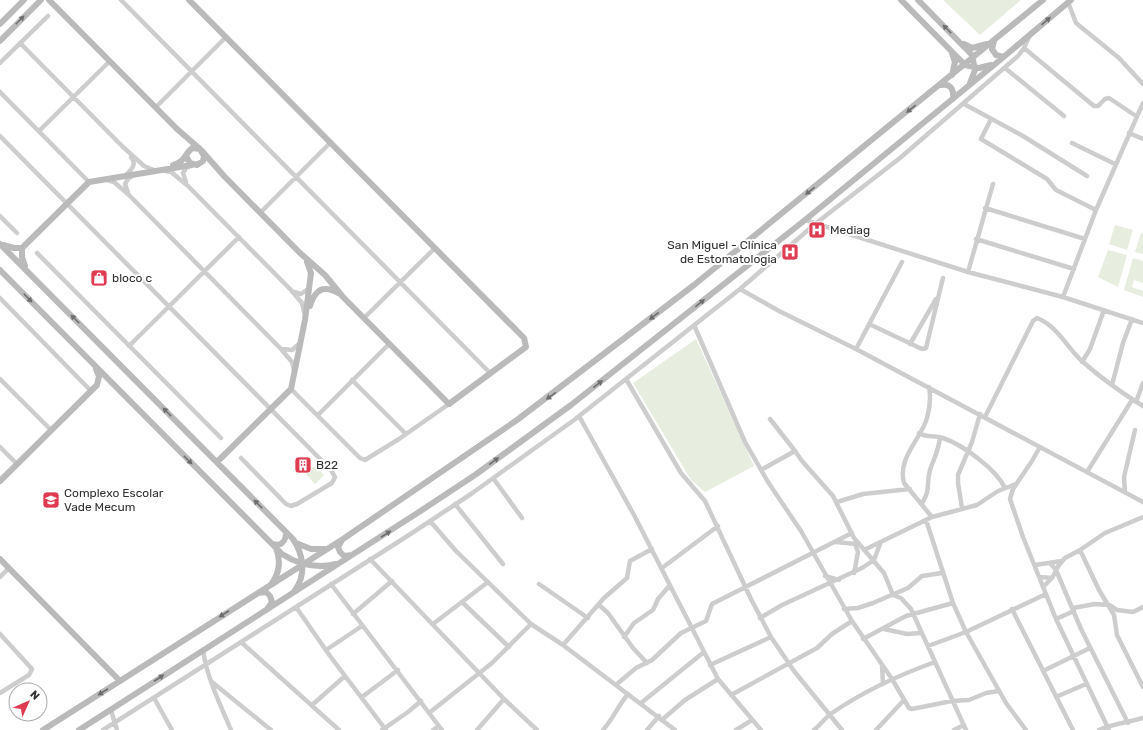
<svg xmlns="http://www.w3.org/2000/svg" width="1143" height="730" viewBox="0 0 1143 730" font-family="Rubik,sans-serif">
  <rect width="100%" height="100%" fill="#fff"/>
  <path fill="#e7eddf" d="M 943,0 L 1021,0 L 980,35 Z
    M 1115,225 L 1133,230 L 1127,250 L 1109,244 Z
    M 1141,233 L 1143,234 L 1143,254 L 1135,252 Z
    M 1108,250 L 1127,255 L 1118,287 L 1098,277 Z
    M 1133,258 L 1143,261 L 1143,283 L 1134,280 L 1132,287 L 1143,291 L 1143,297 L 1124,290 Z
    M 696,339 L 754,466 L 705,492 L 691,480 L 633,383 Z
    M 314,466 L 324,475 L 315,484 L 306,474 Z"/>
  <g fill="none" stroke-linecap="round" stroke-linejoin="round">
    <path stroke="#cdcdcd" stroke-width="4.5" d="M 121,0 L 491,374
      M 1068,2 L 1076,23 L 1119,58 L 1143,84
      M 20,43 L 122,146 L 144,166 L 154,170
      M 1024,48 L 1094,106 L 1098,106 L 1105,99 L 1109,98 L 1136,116
      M 0,63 L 48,16
      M 1005,68 L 1064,116
      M 0,92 L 89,182
      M 964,104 L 1023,136 L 1087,176
      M 156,107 L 226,37
      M 991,119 L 981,139 L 1047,179 L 1056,190 L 1096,210
      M 39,131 L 110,61
      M 1129,133 L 1143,139
      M 0,136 L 331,470 L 335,477 L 332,483 L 297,504 L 291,506 L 286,504 L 241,458
      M 1072,143 L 1115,164
      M 165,171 L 171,172 L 188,186 L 290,289 L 302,303 L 304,312
      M 126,175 C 132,169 137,164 131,157
      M 107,180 L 114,182 L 129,195 L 281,349 L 292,362 L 294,370
      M 186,182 L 183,173 L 186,168 L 190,166
      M 128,193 L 125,184 L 128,179 L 134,175
      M 985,208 L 1085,239
      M 260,213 L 331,142
      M 0,216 L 17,233
      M 805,220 L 968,272 L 1063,297 L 1143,323
      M 976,239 L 1074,269
      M 37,253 L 221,438
      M 968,272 L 993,184
      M 740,289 L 779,311 L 856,349 L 1143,502
      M 294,292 L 301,294 L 308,289
      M 1063,297 L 1096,210 L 1143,103
      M 0,298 L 91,391
      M 364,318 L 435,248
      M 869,324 L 922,349 L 926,348 L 943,278
      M 694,325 L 745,442 L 768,482 L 801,531 L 852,621 L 892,679 L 909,708 L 912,709 L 952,701 L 969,700 L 986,693 L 999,691
      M 910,344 L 936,299
      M 129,346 L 239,237
      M 283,349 L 292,350 L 300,343
      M 856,349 L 902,262
      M 1082,362 L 1090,349 L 1104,310
      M 0,379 L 51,430
      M 626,379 L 681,473 L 705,501 L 751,599 L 771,637 L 794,671 L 842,730
      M 352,380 L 406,434
      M 1112,385 L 1123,343 L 1132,319
      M 929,387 C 931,397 930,407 927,418 C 921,439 897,458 904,483 L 932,517
      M 291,389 L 360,458 L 365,460 L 399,439 L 449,404
      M 1136,402 L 1143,383
      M 318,415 L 389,344
      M 579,416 L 634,515 L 718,679 L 761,730
      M 985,417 L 1033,321 L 1037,318 C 1059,327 1066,347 1083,362 C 1102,379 1122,393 1143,406
      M 770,419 L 795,451
      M 919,433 C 927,438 934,435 943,438 C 963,445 996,469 1005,488
      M 0,447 L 17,464
      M 1040,447 L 1032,461 L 1013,489 L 1010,499 L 1023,537 L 1056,619 L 1109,730
      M 761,470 L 795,451 L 802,461 L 833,496 L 854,538 L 884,573 L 893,595
      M 1087,472 L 1132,400
      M 493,478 L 522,518
      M 1125,492 L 1124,477 L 1135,430
      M 837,502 L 863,494 L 910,489
      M 922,503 C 931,490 926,483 930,470 C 934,458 939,450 940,437
      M 455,504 L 503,564
      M 962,508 L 958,483 L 958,475 L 972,442 L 980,414
      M 926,520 L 953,603 L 966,632 L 1006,703 L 1026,730
      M 430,521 L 456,551 L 531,624 L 563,645 L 675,730
      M 836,542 L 856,544
      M 864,550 L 932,517 L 977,505 L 998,491 L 1016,484
      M 1080,550 L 1099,590 L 1114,615 L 1117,635 L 1143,687
      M 370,559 L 504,699 L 537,730
      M 1050,563 L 1056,570 L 1081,629 L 1128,723
      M 1035,565 L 1062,561
      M 662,568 L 718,526
      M 854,573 L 858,552 L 855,544
      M 825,576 L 839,580
      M 0,577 L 9,568
      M 1040,577 L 1052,578
      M 331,584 L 442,730
      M 539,584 L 588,618
      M 1043,587 L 1052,578 L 1059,565 L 1065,558 L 1080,550 L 1105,533 L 1143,517
      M 893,595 L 901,598 L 911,609 L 966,730
      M 462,602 L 509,647
      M 599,605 L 608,613 L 633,648 L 647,663
      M 296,607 L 330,656 L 386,730
      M 1073,608 L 1095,604 L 1109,605 L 1117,610 L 1133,612 L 1143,607
      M 844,609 L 858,608 L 873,603 L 908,588 L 922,576 L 942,573
      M 1012,609 L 1073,730
      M 353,614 L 392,581
      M 760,618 L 782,605 L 862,568 L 874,560 L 880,544
      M 1056,619 L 1074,611
      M 433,624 L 488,582
      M 884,629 L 907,634 L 921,633
      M 0,634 L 32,669 L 29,675 L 0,693
      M 624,637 L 634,623 L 653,610 L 658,599 L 670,585
      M 863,639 L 906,616 L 953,603
      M 241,642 L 339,730
      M 563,645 L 604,598 L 627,578 L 630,561 L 652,549
      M 928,646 L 966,632 L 1046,594
      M 203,650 C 207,678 220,704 231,730
      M 326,650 L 362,626
      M 710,665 L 771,637
      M 882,666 L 883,684
      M 1043,671 L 1090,648
      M 212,682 L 271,730
      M 617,684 L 636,668 L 652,660 L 681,633 L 706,621 L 712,604 L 852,533
      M 731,695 L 817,648 L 832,634 L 852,621
      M 362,697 L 398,670
      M 1056,697 L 1086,684
      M 154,698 L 172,730
      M 641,703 L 704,652
      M 312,705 L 345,676
      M 111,710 L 117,730
      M 429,713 L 492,663 L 531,624
      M 663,719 L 685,700 L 718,679
      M 103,730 L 409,535 L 471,494 L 574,420 L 740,289 L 815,224 L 900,158 L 1018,56 L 1024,48 L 1029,37
      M 382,730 L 408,712 L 421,701
      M 433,730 L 439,726
      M 477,730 L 504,699
      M 603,730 C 613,719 618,706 628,694
      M 647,730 L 659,716
      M 736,730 L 752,720
      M 814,730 C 820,725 826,717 832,713 C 864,691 899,675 935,662
      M 876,730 L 904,700
      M 954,730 L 964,725
      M 1099,730 C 1111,724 1130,722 1143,718"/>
    <path stroke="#bababa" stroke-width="6" d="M 49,0 L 177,129 L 200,149
      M 189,0 L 524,338 L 526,347 L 449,404 L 343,297 L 325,275 L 300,253 L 224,176 L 202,151
      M 901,0 L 965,65 L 979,68 L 991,65
      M 918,0 L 972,55 L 975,70 L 970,83
      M 0,24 L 24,0
      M 0,41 L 41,0
      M 994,41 L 992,49 L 996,55 L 1003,57 L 1006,55
      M 964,44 L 972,48 L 987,44
      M 952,75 L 955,62 L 952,53
      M 941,85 C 951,83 954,90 953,99
      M 173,165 C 186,161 183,156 192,148 L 200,149 L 204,156 L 203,161 L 197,165 L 190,163 L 186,156
      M 0,244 L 293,539 C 303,554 307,574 295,590
      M 3,245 L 14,248 L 22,248
      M 25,266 L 22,257 L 22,248 L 89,182 L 192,165
      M 0,270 L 282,554 C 299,565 316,569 336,564
      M 310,306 C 315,289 324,284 340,294
      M 217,462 L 291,389 L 305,320 L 311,273 L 307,262
      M 0,481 L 97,385 L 99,376 L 96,369
      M 342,540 L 338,547 L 340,552 L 344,556 L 352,555
      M 296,543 L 311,549 L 325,549
      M 272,544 L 278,545 C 285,543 286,538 286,532
      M 0,559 L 120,681
      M 272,583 C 280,572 281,561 276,548
      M 258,593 L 266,592 L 270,596 L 272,602 L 268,608
      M 43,730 L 343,539 L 517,420 L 694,285 L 1043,0
      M 79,730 L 419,512 L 475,475 L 571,405 L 805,220 L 1000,60 L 1071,0"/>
  </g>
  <defs><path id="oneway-solid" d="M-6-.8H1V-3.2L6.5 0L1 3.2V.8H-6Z"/></defs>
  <g fill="#6e6e6e">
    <use href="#oneway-solid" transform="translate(20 20) rotate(-45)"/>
    <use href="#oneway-solid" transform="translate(1046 21) rotate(-41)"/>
    <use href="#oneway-solid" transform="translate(947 29) rotate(-135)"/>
    <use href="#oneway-solid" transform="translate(911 109) rotate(141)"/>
    <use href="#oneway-solid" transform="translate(810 191) rotate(141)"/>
    <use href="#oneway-solid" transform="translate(28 298) rotate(46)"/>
    <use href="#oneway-solid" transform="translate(700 303) rotate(-39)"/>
    <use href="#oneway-solid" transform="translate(654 316) rotate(142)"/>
    <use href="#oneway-solid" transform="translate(75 319) rotate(-135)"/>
    <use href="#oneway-solid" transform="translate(598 384) rotate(-38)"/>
    <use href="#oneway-solid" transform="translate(551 396) rotate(144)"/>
    <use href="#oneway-solid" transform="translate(167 412) rotate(-135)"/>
    <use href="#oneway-solid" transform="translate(188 460) rotate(45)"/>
    <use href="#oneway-solid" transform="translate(494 461) rotate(-36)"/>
    <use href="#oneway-solid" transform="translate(258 504) rotate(-135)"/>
    <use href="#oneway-solid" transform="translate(386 534) rotate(-33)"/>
    <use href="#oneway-solid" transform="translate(224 614) rotate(147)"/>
    <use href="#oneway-solid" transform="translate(159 678) rotate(-33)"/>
    <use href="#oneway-solid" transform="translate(103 692) rotate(147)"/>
  </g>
  <defs>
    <g id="hospital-square" transform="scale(0.9)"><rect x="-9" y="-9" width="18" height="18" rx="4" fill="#df3b51" stroke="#fff"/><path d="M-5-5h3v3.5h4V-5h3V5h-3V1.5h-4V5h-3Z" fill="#fff"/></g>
    <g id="shop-square" transform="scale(0.9)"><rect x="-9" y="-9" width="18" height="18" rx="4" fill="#df3b51" stroke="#fff"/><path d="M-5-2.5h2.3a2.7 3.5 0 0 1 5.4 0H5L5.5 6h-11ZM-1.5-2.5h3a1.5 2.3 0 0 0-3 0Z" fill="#fff"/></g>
    <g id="building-square" transform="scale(0.9)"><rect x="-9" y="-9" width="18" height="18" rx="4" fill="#df3b51" stroke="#fff"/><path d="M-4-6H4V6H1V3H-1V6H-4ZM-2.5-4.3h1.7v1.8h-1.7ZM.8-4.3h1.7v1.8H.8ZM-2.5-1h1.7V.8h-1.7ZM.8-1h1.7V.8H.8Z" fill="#fff"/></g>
    <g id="school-square" transform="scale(0.9)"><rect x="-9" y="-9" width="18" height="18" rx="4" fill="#df3b51" stroke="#fff"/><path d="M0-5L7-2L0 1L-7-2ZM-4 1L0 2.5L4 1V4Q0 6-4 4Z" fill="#fff"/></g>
  </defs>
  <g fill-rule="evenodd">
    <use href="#hospital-square" x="817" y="230"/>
    <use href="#hospital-square" x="790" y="252"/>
    <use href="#shop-square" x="99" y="278"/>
    <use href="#building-square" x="303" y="465"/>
    <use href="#school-square" x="51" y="500"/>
  </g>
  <g text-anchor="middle" stroke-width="4" stroke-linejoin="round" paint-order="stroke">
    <g font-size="12" fill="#303030" stroke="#fff" text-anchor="start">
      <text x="830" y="234">Mediag</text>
      <text x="777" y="249" text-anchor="end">San Miguel - Clínica<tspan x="777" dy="14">de Estomatologia</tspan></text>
      <text x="112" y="282">bloco c</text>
      <text x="316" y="469">B22</text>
      <text x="64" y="497">Complexo Escolar<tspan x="64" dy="14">Vade Mecum</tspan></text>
    </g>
  </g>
  <g transform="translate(28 702) rotate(45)"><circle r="19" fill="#ffffff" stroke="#acacac"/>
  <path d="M0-3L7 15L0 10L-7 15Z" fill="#df3b51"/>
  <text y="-6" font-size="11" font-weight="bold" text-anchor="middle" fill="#303030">N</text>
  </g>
</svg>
